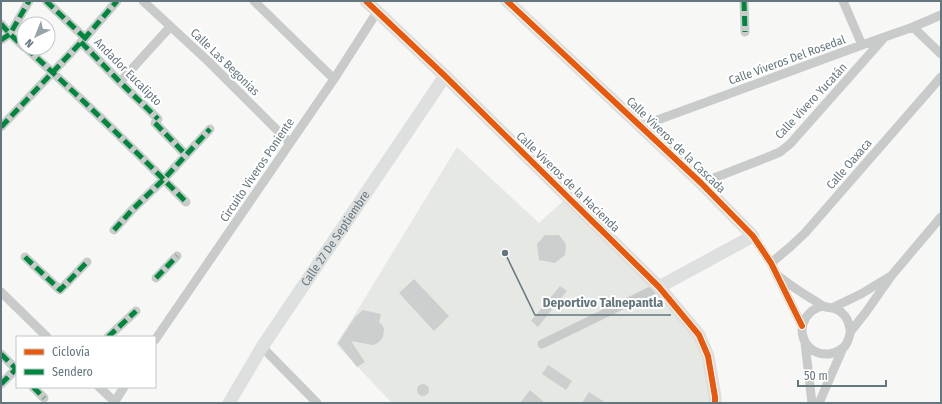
<svg xmlns="http://www.w3.org/2000/svg" width="942" height="404" viewBox="0 0 942 404" font-family="'Fira Sans Condensed',sans-serif">
  <rect width="100%" height="100%" fill="#f7f7f6"/>
  <path fill="#e6e8e3" d="M 457,147 L 539,223 L 564,200 L 648,283 L 697,337 L 710,396 L 709,403 L 392,403 L 336,344 L 354,316 Z"/>
  <path fill="#cdcfcf" d="M 545,235 L 559,235 L 566,244 L 565,255 L 555,263 L 539,260 L 537,244 Z
    M 414,279 L 449,316 L 434,331 L 399,293 Z
    M 560,286 L 567,291 L 538,327 L 531,321 Z
    M 363,310 L 381,314 L 379,322 L 383,326 L 384,330 L 383,337 L 380,341 L 376,344 L 372,345 L 351,341 L 365,362 L 357,367 L 338,343 L 355,317 Z
    M 548,365 L 572,381 L 566,390 L 542,374 Z
    M417 390a6 6 0 1 1 12 0a6 6 0 1 1-12 0Z
    M 530,390 L 545,403 L 520,403 Z
    M 589,392 L 606,403 L 582,403 Z"/>
  <g fill="none" stroke-linecap="round" stroke-linejoin="round">
    <path stroke="#c9cbcb" stroke-width="9" d="M 46,1 L 85,38
      M 143,1 L 209,62 L 290,143
      M 254,1 L 334,79
      M 744,1 L 745,32
      M 843,1 L 862,45
      M 1,24 L 10,34 L 24,47
      M 913,27 L 941,54
      M 1,40 L 10,34 L 29,1
      M 81,42 L 120,82 L 158,119
      M 26,48 C 81,98 134,149 186,202
      M 120,82 L 170,27
      M 155,123 L 186,155
      M 641,126 L 862,45 L 913,27 L 941,15
      M 1,127 L 85,38 L 117,1
      M 701,183 L 768,157 L 780,152 L 790,144 L 883,39
      M 114,230 L 132,210 L 164,179 L 210,129
      M 753,236 L 771,263 L 802,326
      M 25,257 L 60,290 L 87,262
      M 771,263 L 790,247 L 805,233 L 941,77
      M 777,275 C 789,284 800,292 812,299 C 816,301 819,304 823,306 C 830,309 836,306 842,313 C 847,317 849,323 850,329 C 851,335 848,341 845,346 C 841,350 835,353 829,354 C 798,356 791,314 823,306
      M 156,278 L 177,256
      M 1,292 L 47,337
      M 834,307 L 861,294 L 889,277
      M 851,331 L 866,312 L 892,275 L 941,217
      M 108,337 L 136,311
      M 155,340 L 334,79 L 377,12
      M 805,343 L 812,403
      M 542,344 L 659,287
      M 262,347 L 317,403
      M 1,354 L 17,370
      M 1,384 L 16,369
      M 33,387 L 44,398
      M 99,387 L 115,402
      M 114,403 L 124,387
      M 819,403 L 843,348"/>
    <g stroke="#dedfdf" stroke-width="13">
      <path d="M 366,1 L 445,76 L 659,287 L 699,335 L 708,356 L 715,397 L 715,403"/>
      <path d="M 507,1 L 701,183 L 753,236 L 659,287"/>
      <path id="s1" d="M 229,403 L 262,347 L 445,76"/>
    </g>
    <path stroke="#00873e" stroke-width="5" stroke-dasharray="10 5" stroke-linecap="butt" d="M 46,1 L 85,38
      M 744,1 L 745,32
      M 1,24 L 10,34 L 24,47
      M 1,40 L 10,34 L 29,1
      M 81,42 L 120,82 L 158,119
      M 26,48 C 81,98 134,149 186,202
      M 155,123 L 186,155
      M 1,127 L 85,38 L 117,1
      M 114,230 L 132,210 L 164,179 L 210,129
      M 25,257 L 60,290 L 87,262
      M 156,278 L 177,256
      M 108,337 L 136,311
      M 1,354 L 17,370
      M 1,384 L 16,369
      M 33,387 L 44,398"/>
    <g stroke="#fff" stroke-width="8">
      <path id="cycleway" d="M 366,1 L 445,76 L 659,287 L 699,335 L 708,356 L 715,397 L 715,403
        M 507,1 L 701,183 L 753,236 L 771,263 L 802,326"/>
    </g>
    <use href="#cycleway" stroke="#e8590c" stroke-width="6"/>
  </g>
  <g text-anchor="middle" stroke-width="4" stroke-linejoin="round" paint-order="stroke">
    <g font-size="12" fill="#64767e" stroke="#fff">
      <text transform="translate(787 60) rotate(-20)" y="4">Calle Viveros Del Rosedal</text>
      <text transform="translate(225 62) rotate(44)" y="4">Calle Las Begonias</text>
      <text transform="translate(128 72) rotate(45)" y="4">Andador Eucalipto</text>
      <text transform="translate(811 101) rotate(-47)" y="4">Calle Vivero Yucatán</text>
      <text transform="translate(676 145) rotate(44)" y="4">Calle Viveros de la Cascada</text>
      <text transform="translate(849 164) rotate(-49)" y="4">Calle Oaxaca</text>
      <text transform="translate(257 170) rotate(-56)" y="4">Circuito Viveros Poniente</text>
      <text transform="translate(568 182) rotate(44)" y="4">Calle Viveros de la Hacienda</text>
      <text dy="4" stroke="none"><textPath href="#s1" startOffset="196">Calle 27 De Septiembre</textPath></text>
    </g>
  </g>
  <path fill="none" stroke="#64767e" stroke-width="1.5" d="M505 253L535 315H671"/>
  <circle fill="#64767e" stroke="#fff" stroke-width="1.5" cx="505" cy="253" r="4"/>
  <g font-size="13" text-anchor="middle" font-weight="bold" fill="#64767e" stroke="#fff" stroke-width="4" stroke-linejoin="round" paint-order="stroke">
    <text x="603" y="307">Deportivo Talnepantla</text>
  </g>
  <rect width="942" height="404" fill="none" stroke="#64767e" stroke-width="4"/>
  <rect x="16" y="336" width="140" height="52" fill="#ffffff" stroke="#c1c8cb"/>
  <rect x="24" y="349" width="20" height="6" fill="#e8590c" stroke="#c1c8cb"/>
  <text x="52" y="356" font-size="12" fill="#64767e">Ciclovía</text>
  <rect x="24" y="369" width="20" height="6" fill="#00873e" stroke="#c1c8cb"/>
  <text x="52" y="376" font-size="12" fill="#64767e">Sendero</text>
  <g transform="translate(36 36) rotate(223)"><circle r="19" fill="#ffffff" stroke="#c1c8cb"/>
  <path d="M0-3L7 15L0 10L-7 15Z" fill="#97a3a8"/>
  <text y="-6" font-size="11" font-weight="bold" text-anchor="middle" fill="#64767e">N</text>
  </g>
  <path d="M798 380v6h88v-6" fill="none" stroke="#64767e" stroke-width="2"/>
  <text x="804" y="380" font-size="12" fill="#64767e" stroke="#ffffff" stroke-width="3" paint-order="stroke">50 m</text>
</svg>
